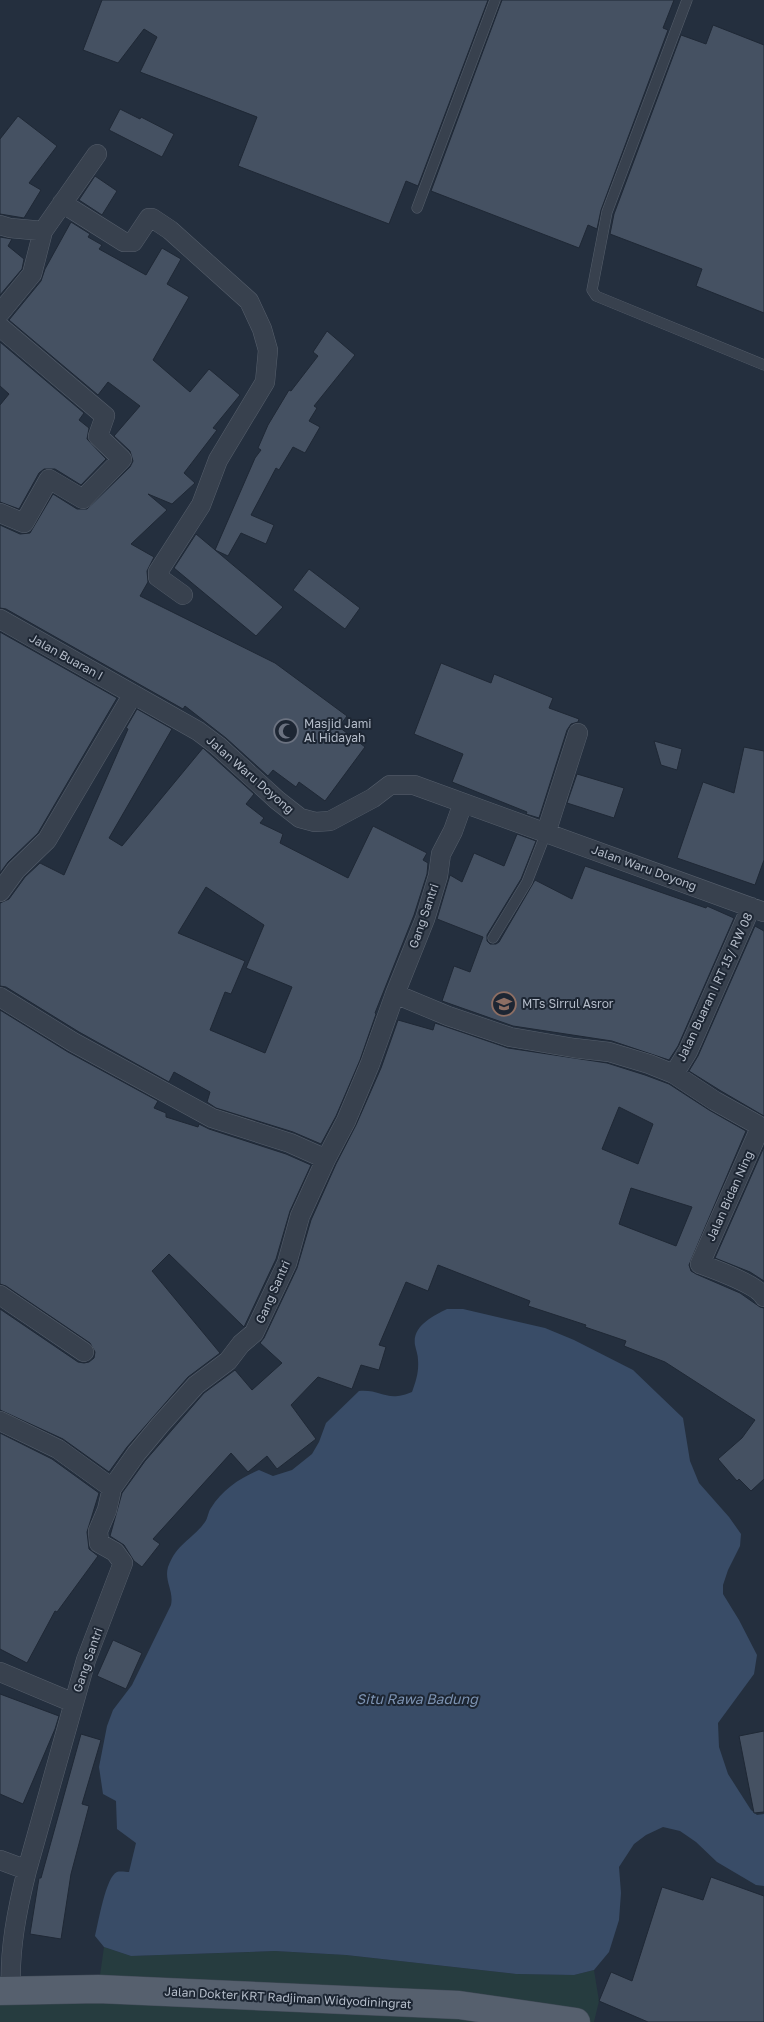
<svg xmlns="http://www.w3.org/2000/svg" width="764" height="2022" viewBox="0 0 764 2022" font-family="'Golos Text',sans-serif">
  <rect width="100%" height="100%" fill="#242f3e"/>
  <path fill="#263c3f" d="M 104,1947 L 131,1956 L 275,1951 L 346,1955 L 516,1974 L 574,1975 L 594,1970 L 599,2001 L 594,2022 L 0,2022 L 0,1991 L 98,1989 Z"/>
  <path fill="#394c67" d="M 447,1309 L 463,1309 L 545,1328 L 574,1340 L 633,1370 L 683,1418 L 690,1461 L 699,1483 L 729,1517 L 741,1534 L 740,1546 L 728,1570 L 723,1585 L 723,1594 L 739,1620 L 757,1655 L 754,1674 L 718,1723 L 719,1747 L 728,1774 L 751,1810 L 757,1815 L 764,1814 L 764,1886 L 756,1885 L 717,1862 L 696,1842 L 680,1831 L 663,1827 L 646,1835 L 634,1844 L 619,1867 L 621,1893 L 619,1920 L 609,1952 L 594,1970 L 574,1975 L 516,1974 L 346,1955 L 275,1951 L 131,1956 L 104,1947 L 95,1936 C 98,1924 106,1876 117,1872 C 120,1871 126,1872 129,1872 L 136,1843 L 117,1829 L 116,1801 L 103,1794 L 99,1767 L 107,1726 L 113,1710 L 132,1685 L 171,1605 C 174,1591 164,1581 168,1567 C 177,1543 192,1540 205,1522 C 208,1518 208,1512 211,1508 C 222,1490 240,1478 259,1470 L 273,1476 L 292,1470 L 312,1454 L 319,1442 L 326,1423 L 359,1391 C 382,1389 386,1403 412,1392 C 416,1381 419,1372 418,1360 C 418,1355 416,1350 415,1345 C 412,1326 433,1316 447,1309 Z"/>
  <path fill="#455162" stroke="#1f2835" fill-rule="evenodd" d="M 102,0 L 488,0 L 418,186 L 406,181 L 389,224 L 238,166 L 257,117 L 140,72 L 157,37 L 144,29 L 118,63 L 83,50 Z
    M 502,0 L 674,0 L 663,28 L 668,30 L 601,210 L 597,229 L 588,225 L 579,248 L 431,191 Z
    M 713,25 L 764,45 L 764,313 L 696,286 L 702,269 L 610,234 L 614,214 L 681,35 L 706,44 Z
    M 120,109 L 140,119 L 141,117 L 174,134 L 162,157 L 109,130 Z
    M 18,116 L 57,146 L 29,183 L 41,190 L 24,218 L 0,214 L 0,139 Z
    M 95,176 L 117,191 L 102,215 L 79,200 Z
    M 71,222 L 90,234 L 88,237 L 102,245 L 99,249 L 146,275 L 162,248 L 181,259 L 167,284 L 189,297 L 153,360 L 190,392 L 209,369 L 240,395 L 213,428 L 217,430 L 184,473 L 195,483 L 172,504 L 148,494 L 167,510 L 131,544 L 154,557 L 147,571 L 148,582 L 140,596 L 275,663 L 347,716 L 339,727 L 365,747 L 325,801 L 299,782 L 296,787 L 273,770 L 268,776 L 226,738 L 185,706 L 183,709 L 6,609 L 0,608 L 0,525 L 20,534 L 30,533 L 53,494 L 77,509 L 87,509 L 130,467 L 133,461 L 130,451 L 114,436 L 140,406 L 108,382 L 98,395 L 9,320 L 41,281 L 45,269 Z
    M 0,237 L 12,239 L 8,246 L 24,259 L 22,269 L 0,295 Z
    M 327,331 L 355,355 L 314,406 L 317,408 L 309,421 L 320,427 L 305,453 L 293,447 L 279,470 L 276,468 L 251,515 L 274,525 L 266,544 L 241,533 L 228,556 L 215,550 L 255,458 L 261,450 L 258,448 L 268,425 L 289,390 L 291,391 L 318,356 L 313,352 Z
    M 0,342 L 84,413 L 79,420 L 89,428 L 87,439 L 106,459 L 81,485 L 55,469 L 44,469 L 39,473 L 19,509 L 0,502 L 0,405 L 9,394 L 0,386 Z
    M 196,534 L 283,607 L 256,636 L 174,568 Z
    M 309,569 L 360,608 L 345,629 L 293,590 Z
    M 0,632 L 117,698 L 38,833 L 8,862 L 0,873 Z
    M 441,663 L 491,683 L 494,674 L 553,698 L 549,708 L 579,719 L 578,722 L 571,724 L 567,730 L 539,818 L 526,814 L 527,812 L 452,782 L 463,754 L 414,734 Z
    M 137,709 L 172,729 L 109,838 L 122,846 L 203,748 L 254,794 L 246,804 L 264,818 L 260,823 L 283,834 L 280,843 L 348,878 L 373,826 L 427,853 L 423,860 L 428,863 L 427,874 L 414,915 L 375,1013 L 376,1014 L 360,1060 L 336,1116 L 321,1144 L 293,1132 L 216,1108 L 207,1102 L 210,1092 L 174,1072 L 169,1082 L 79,1032 L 6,987 L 0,986 L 0,903 L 9,899 L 25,877 L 40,863 L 64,875 L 128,729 L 126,728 ZM 206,887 L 264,925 L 246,968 L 292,987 L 265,1053 L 210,1030 L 225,992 L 231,994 L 245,961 L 178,933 Z
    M 654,741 L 682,749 L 677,770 L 661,765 Z
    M 744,747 L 764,751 L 764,860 L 755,885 L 677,858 L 703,782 L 734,793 Z
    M 577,774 L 624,788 L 614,818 L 567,803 Z
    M 517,834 L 536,841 L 521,879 L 487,935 L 487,941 L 490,944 L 496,944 L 499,942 L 535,880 L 572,899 L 585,866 L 706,908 L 707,906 L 734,918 L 678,1046 L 669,1060 L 612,1041 L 513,1026 L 442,1001 L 454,966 L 470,972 L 483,937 L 437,919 L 450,875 L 462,882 L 474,853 L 504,866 Z
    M 755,926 L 764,931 L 764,1116 L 721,1091 L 689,1071 L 698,1056 Z
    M 0,1010 L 68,1052 L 158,1101 L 154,1108 L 166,1113 L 166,1117 L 198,1127 L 199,1124 L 209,1129 L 286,1154 L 311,1165 L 290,1211 L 276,1259 L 244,1327 L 169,1254 L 152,1271 L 220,1353 L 188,1377 L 127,1447 L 109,1472 L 63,1439 L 0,1410 L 0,1309 L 78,1362 L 84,1363 L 89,1362 L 94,1358 L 95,1352 L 90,1343 L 6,1286 L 0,1284 Z
    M 398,1020 L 433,1030 L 435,1023 L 508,1048 L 607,1063 L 645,1075 L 669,1084 L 709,1110 L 746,1131 L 689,1265 L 691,1271 L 696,1274 L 740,1293 L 760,1307 L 764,1308 L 764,1479 L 751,1491 L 739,1479 L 737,1481 L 718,1459 L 742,1438 L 755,1420 L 665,1362 L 624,1346 L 626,1341 L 585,1327 L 586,1325 L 528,1306 L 530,1301 L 438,1265 L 428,1291 L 406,1282 L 379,1345 L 386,1347 L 379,1370 L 361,1365 L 352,1389 L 318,1377 L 291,1405 L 316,1439 L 277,1469 L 267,1456 L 248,1472 L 231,1453 L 153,1539 L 160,1544 L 142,1567 L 134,1561 L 124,1545 L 110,1536 L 122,1493 L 145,1461 L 204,1393 L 235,1370 L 252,1390 L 282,1363 L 260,1343 L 264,1338 L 297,1268 L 311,1220 L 336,1164 L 356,1125 L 381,1068 ZM 619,1107 L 653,1124 L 638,1164 L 602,1149 ZM 631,1188 L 692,1207 L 676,1246 L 619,1224 Z
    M 764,1147 L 764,1281 L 750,1272 L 715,1258 Z
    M 0,1433 L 52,1459 L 99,1493 L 87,1532 L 89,1549 L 98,1556 L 57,1612 L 55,1611 L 27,1663 L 0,1649 Z
    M 113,1640 L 142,1653 L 126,1689 L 97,1676 Z
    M 0,1694 L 59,1716 L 55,1729 L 23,1804 L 0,1794 Z
    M 764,1731 L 764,1812 L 754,1813 L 739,1736 Z
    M 81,1734 L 101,1740 L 82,1804 L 89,1806 L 71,1874 L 61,1939 L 30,1934 L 39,1878 L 41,1878 Z
    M 711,1877 L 764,1896 L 764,2022 L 648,2022 L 599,2001 L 611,1972 L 632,1981 L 662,1887 L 703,1900 Z"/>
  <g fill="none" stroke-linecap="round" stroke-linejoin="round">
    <g stroke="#565f6c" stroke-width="11">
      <path id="service" d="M 687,0 L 607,212 L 592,290 L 596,296 L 764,365
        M 417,208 L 495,0
        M 493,938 L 527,882 L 546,833"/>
    </g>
    <g stroke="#565f6c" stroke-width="20">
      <path id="minor" d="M 62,203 L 124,242 L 133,242 L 149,218 L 152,218 L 170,230 L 249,301 L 262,329 L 268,350 L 265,382 L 218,460 L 201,505 L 158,572 L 158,577 L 183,595
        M 0,225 L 10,228 L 43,231
        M 0,313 L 32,274 L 43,231 L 97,154
        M 0,327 L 105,416 L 98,436 L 122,459 L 83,499 L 49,479 L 24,523 L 0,513
        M 0,619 L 198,731 L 218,746 L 277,800 L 300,818 L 315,822 L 330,821 L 373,798 L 390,785 L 414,785 L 764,912
        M 546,833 L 578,733
        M 0,892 L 16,870 L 47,840 L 133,694
        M 395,994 L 448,1016 L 510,1037 L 574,1048 L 609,1052 L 649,1064 L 674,1074 L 715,1101 L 758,1125 L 760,1128 L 700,1264 C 714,1269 758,1285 764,1297
        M 0,997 L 73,1042 L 212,1118 L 290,1143 L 326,1159
        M 674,1074 L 688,1051 L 751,907
        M 0,1295 L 84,1352
        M 0,1421 L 58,1449 L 112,1488
        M 0,1672 L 74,1703
        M 0,1860 L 27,1870 L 86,1660 L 123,1563 L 115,1552 L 99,1543 L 98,1531 L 107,1510 L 112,1488 L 136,1454 L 160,1425 L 196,1385 L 228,1361 L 241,1344 L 254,1333 L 287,1263 L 300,1216 L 326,1159 L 346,1121 L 370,1064 L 395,994 L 425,919 L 438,876 L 441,854 L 453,831 L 463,803
        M 11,1991 C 9,1949 17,1910 27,1870"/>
    </g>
    <g stroke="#414a57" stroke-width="29">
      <path id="primary" d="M 0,1991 L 98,1989 L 459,2005 L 576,2022"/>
    </g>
    <use href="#service" stroke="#38414e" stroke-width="10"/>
    <use href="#minor" stroke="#38414e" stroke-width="19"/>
    <use href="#primary" stroke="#56606e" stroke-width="28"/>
  </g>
  <defs>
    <g id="mosque-ring" transform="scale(1.25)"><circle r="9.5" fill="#1d2633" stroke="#6b7280" stroke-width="1.5"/><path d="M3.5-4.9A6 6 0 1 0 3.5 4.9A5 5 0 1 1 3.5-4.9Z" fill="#6b7280"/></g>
    <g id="school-ring" transform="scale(1.25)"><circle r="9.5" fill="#1d2633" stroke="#8d6e63" stroke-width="1.5"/><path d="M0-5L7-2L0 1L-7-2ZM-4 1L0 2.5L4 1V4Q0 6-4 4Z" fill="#8d6e63"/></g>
  </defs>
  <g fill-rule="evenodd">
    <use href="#mosque-ring" x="286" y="731"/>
    <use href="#school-ring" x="504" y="1004"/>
  </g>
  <g text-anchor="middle" stroke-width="4" stroke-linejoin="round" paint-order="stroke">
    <g font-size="12" fill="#b4bcc9" stroke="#1d2633">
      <text transform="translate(66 657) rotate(29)" y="4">Jalan Buaran I</text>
      <text transform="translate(250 775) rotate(41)" y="4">Jalan Waru Doyong</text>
      <text transform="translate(644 868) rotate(20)" y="4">Jalan Waru Doyong</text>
      <text transform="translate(424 916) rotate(-71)" y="4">Gang Santri</text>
      <text transform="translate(715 987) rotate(-65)" y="4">Jalan Buaran I RT 15/ RW 08</text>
      <text transform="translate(730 1196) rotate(-66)" y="4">Jalan Bidan Ning</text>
      <text transform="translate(273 1292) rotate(-66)" y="4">Gang Santri</text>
      <text transform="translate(88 1660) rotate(-71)" y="4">Gang Santri</text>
      <text transform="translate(288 1998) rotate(3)" y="4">Jalan Dokter KRT Radjiman Widyodiningrat</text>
    </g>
    <g font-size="12" fill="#b4bcc9" stroke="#1d2633" text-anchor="start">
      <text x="304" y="728">Masjid Jami<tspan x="304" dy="14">Al Hidayah</tspan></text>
      <text x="522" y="1008">MTs Sirrul Asror</text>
    </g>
    <g font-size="14" font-style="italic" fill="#7c92b1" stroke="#1d2633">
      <text x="417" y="1704">Situ Rawa Badung</text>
    </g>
  </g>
</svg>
